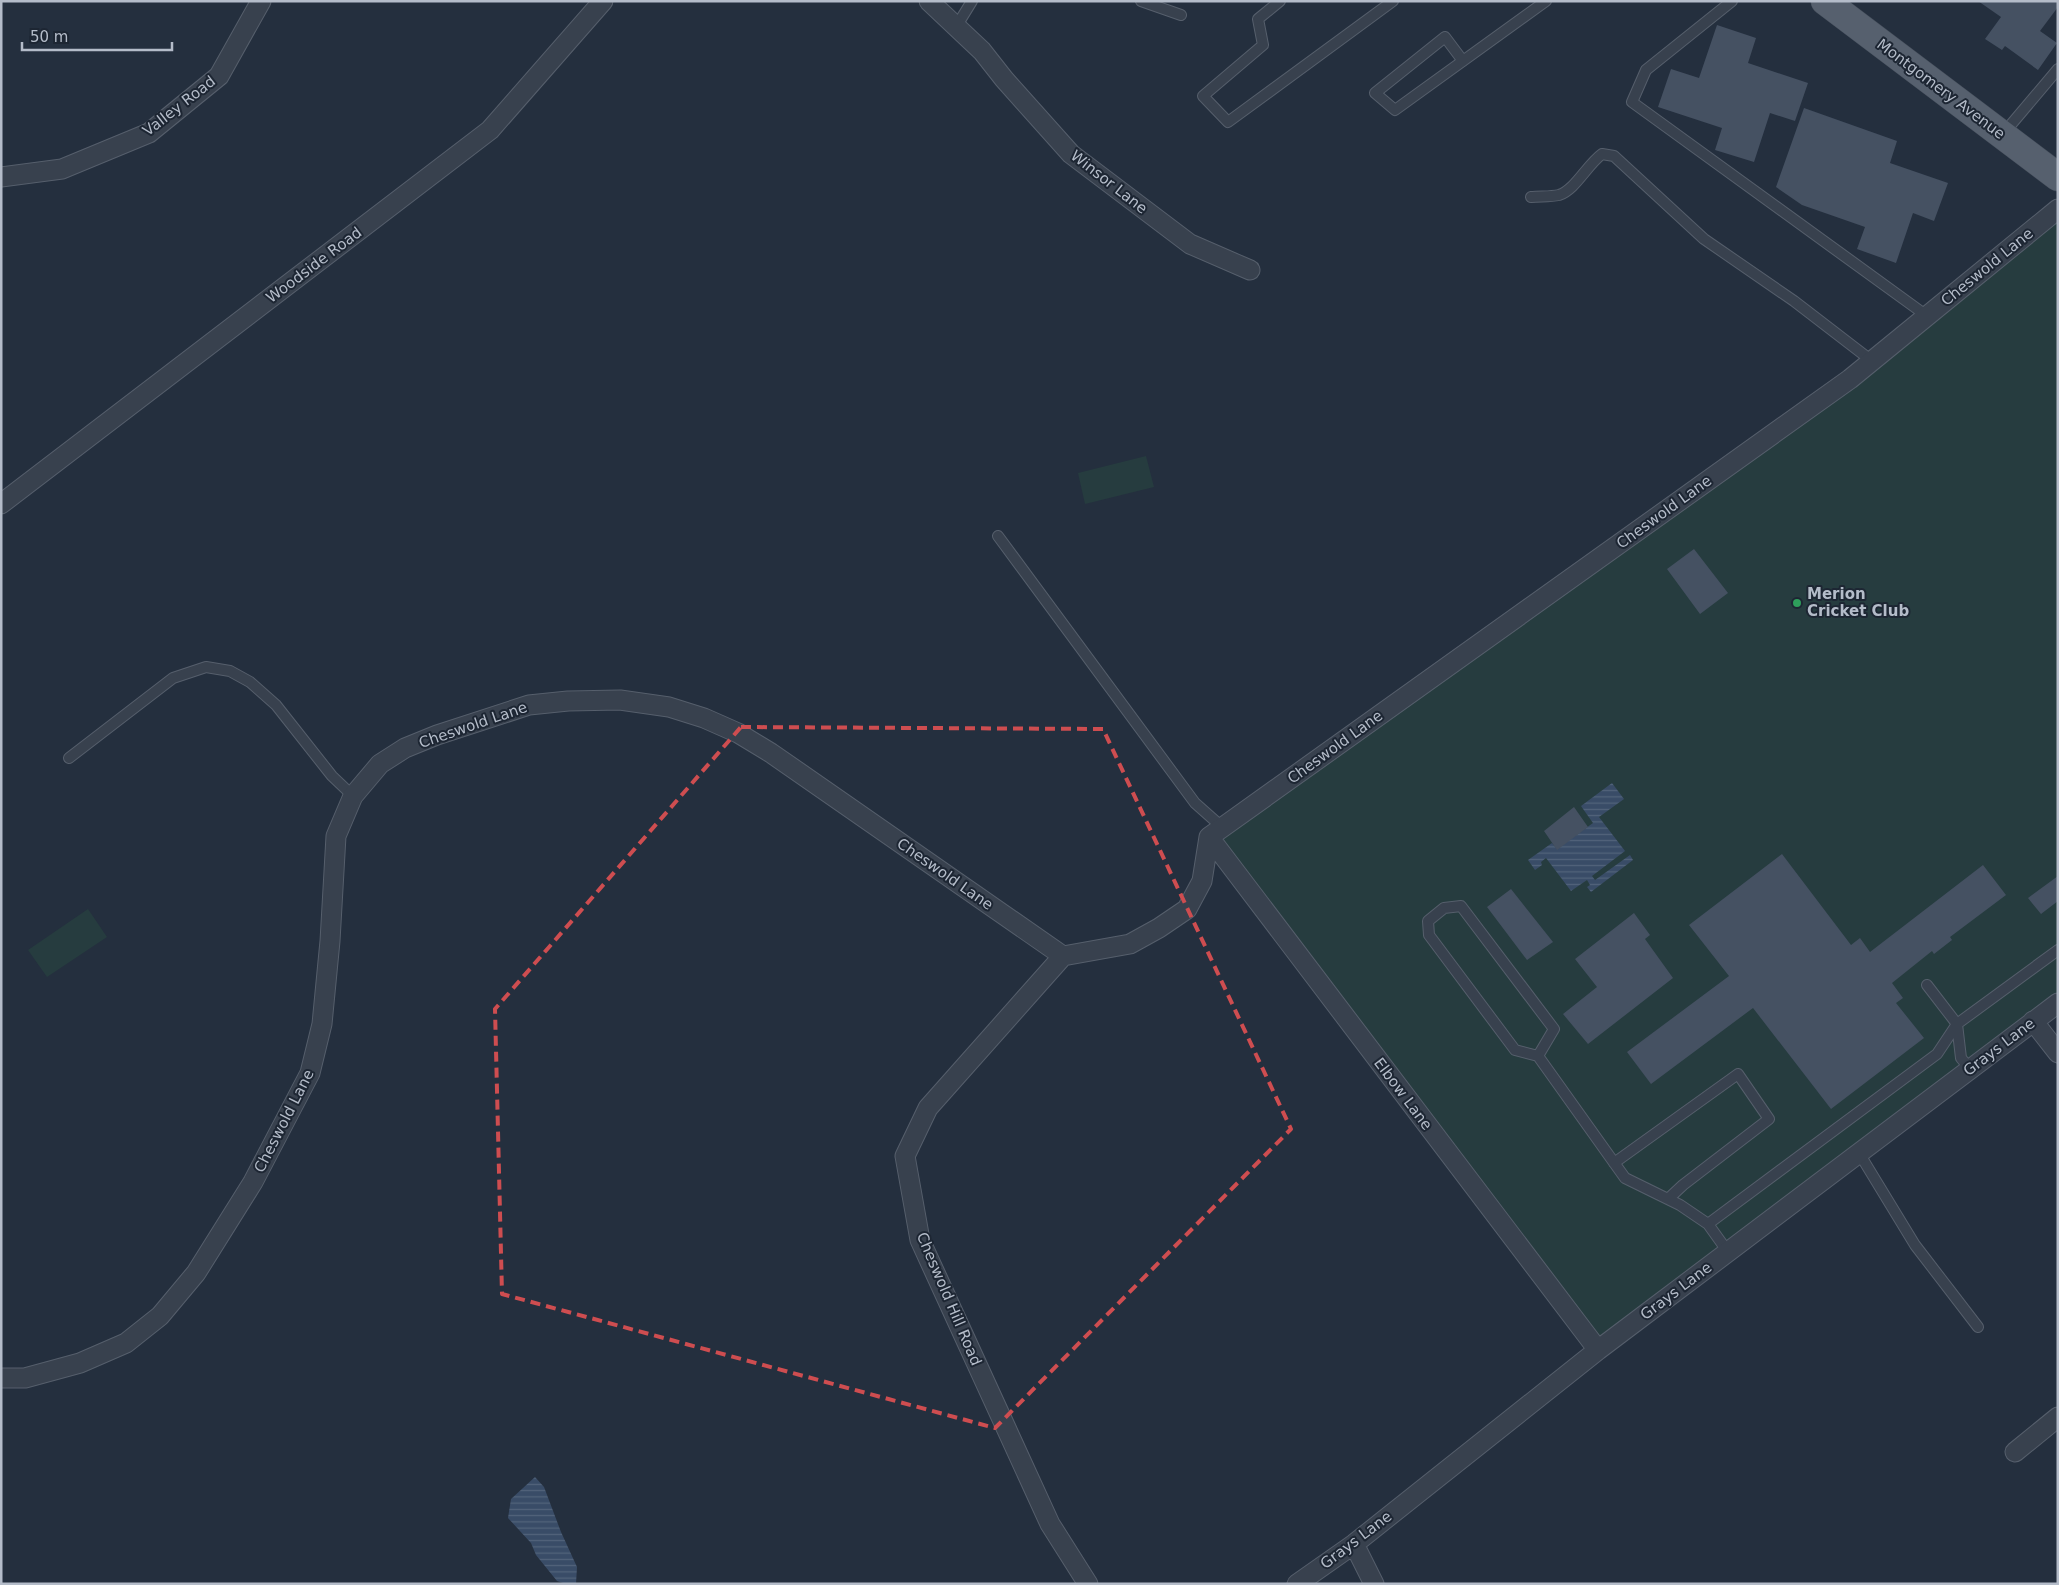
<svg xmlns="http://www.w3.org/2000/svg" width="2059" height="1585" viewBox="0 0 2059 1585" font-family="'DejaVu Sans',sans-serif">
  <defs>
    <pattern id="water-rules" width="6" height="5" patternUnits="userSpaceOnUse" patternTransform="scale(1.25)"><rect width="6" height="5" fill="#394c67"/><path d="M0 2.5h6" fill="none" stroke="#53647b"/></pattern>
  </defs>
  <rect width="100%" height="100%" fill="#242f3e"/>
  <path fill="#263c3f" d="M 2058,209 L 2058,1000 L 1598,1350 L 1209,837 L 1850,379 Z
    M 1146,456 L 1154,487 L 1085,504 L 1078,473 Z
    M 88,909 L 107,937 L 47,977 L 28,950 Z"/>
  <path fill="url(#water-rules)" d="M 1612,783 L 1624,799 L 1599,817 L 1625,851 L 1592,876 L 1595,880 L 1630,855 L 1633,860 L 1591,892 L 1587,887 L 1590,885 L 1587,880 L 1571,891 L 1546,858 L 1541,862 L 1542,865 L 1535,870 L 1528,860 L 1552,843 L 1557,849 L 1593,823 L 1581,806 Z
    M 535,1477 L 544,1487 L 561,1532 L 577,1567 L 576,1584 L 566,1584 L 557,1581 L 536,1555 L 531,1543 L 508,1518 L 511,1499 Z"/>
  <path fill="#455162" d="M 1978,1 L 2058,1 L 2058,7 L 2040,31 L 2057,43 L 2038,70 L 2005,46 L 2002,50 L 1985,39 L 2001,17 Z
    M 1717,25 L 1756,38 L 1748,63 L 1808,83 L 1795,121 L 1770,113 L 1754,162 L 1715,150 L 1722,128 L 1658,107 L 1671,69 L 1699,78 Z
    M 1804,108 L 1897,141 L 1890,163 L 1948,183 L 1934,221 L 1913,213 L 1896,263 L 1857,249 L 1865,227 L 1802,205 L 1776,187 Z
    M 1694,549 L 1728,593 L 1700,614 L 1667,569 Z
    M 1574,807 L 1588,827 L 1557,850 L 1544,831 Z
    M 1782,854 L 1851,945 L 1860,938 L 1870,952 L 1983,865 L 2006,895 L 1950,937 L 1952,940 L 1934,954 L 1932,951 L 1892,983 L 1903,998 L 1896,1003 L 1924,1038 L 1831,1109 L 1753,1008 L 1651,1084 L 1627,1052 L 1729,976 L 1689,925 Z
    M 2058,876 L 2058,901 L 2041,914 L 2028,898 Z
    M 1511,889 L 1553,942 L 1527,960 L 1487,907 Z
    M 1634,913 L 1650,935 L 1645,939 L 1673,978 L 1588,1044 L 1563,1014 L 1597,987 L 1575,959 Z"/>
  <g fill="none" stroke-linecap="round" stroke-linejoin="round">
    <g stroke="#565f6c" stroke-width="12">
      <path id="lane" d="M 1141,1 L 1181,15
        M 1280,1 L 1258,19 L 1263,45 L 1203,96 L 1228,122 L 1393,1
        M 1732,1 L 1646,70 L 1632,102 L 1927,316
        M 956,27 L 972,1
        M 1463,61 L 1445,37 L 1375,93 L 1395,110 L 1546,1
        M 2003,134 L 2058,69
        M 1531,197 C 1540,196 1550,197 1559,195 C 1575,190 1587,165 1602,154 L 1614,156 L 1704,239 L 1794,301 L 1872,361
        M 998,536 L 1195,803 L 1222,827
        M 69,758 L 173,678 L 206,667 L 230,671 L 250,682 L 276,705 L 332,776 L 353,796
        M 1927,985 L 1957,1024 L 2058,950
        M 1957,1024 L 1961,1058 L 1970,1069
        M 1538,1056 L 1554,1029 L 1461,906 L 1444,908 L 1428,921 L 1429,935 L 1515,1050 L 1538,1056 L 1625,1178 L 1680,1205 L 1708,1224 L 1728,1252
        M 1859,1153 L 1915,1245 L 1978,1327
        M 1614,1163 L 1738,1074 L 1769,1119 L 1683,1185 L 1668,1199
        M 1708,1224 L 1937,1054 L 1957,1024"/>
    </g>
    <g stroke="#565f6c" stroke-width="21">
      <path id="street" d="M 929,1 L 982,51 L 1004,79 L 1071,154 L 1190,244 L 1250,270
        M 1,177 L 62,169 L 149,133 L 219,76 L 261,1
        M 1,504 L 490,130 L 603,1
        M 1209,837 L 1598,1350
        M 1063,956 L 928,1108 L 905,1156 L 920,1240 L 1050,1524 L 1088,1584
        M 2033,1021 L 2058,1053
        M 1,1378 L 25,1378 L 80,1363 L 126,1343 L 160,1316 L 196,1273 L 253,1182 L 310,1073 L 322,1024 L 330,941 L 336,836 L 353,796 L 380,764 L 405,748 L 437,735 L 529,705 L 568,701 L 620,700 L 669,707 L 704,718 L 738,733 L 771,753 L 1063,956 L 1130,944 L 1159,928 L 1187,909 L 1202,881 L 1209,837 L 1850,379 L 2058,209
        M 2015,1452 L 2058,1417
        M 1354,1544 L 1374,1584
        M 1297,1584 L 1354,1544 L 1598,1350 L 2058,1003"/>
    </g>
    <g stroke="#414a57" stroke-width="29">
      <path id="primary" d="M 1825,1 L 2058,177"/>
    </g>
    <use href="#lane" stroke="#38414e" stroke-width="10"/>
    <use href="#street" stroke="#38414e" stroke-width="19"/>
    <use href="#primary" stroke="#56606e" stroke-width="28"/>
  </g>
  <path fill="none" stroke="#ce4d50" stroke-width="4" stroke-dasharray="10 6" stroke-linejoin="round" d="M 741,727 L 1103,729 L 1291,1129 L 995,1428 L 502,1294 L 495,1009 Z"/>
  <circle fill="#2e9e5b" stroke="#1d2633" stroke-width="2" cx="1797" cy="603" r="5"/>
  <g text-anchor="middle" stroke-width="4" stroke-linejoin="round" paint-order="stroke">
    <g font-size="15" fill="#b4bcc9" stroke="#1d2633">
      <text transform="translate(1941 89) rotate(37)" y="5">Montgomery Avenue</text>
      <text transform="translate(179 106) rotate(-38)" y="5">Valley Road</text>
      <text transform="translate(1109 182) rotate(38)" y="5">Winsor Lane</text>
      <text transform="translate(314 265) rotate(-37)" y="5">Woodside Road</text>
      <text transform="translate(1987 267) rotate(-39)" y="5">Cheswold Lane</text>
      <text transform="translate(1664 512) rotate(-36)" y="5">Cheswold Lane</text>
      <text transform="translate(473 725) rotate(-19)" y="5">Cheswold Lane</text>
      <text transform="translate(1335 747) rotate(-36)" y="5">Cheswold Lane</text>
      <text transform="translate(945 874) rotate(35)" y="5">Cheswold Lane</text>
      <text transform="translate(1999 1047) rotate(-37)" y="5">Grays Lane</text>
      <text transform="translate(1403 1094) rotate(53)" y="5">Elbow Lane</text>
      <text transform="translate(284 1121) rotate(-63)" y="5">Cheswold Lane</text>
      <text transform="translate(1676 1291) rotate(-37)" y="5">Grays Lane</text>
      <text transform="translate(949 1299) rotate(67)" y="5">Cheswold Hill Road</text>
      <text transform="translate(1356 1540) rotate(-37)" y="5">Grays Lane</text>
    </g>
    <g font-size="15" font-weight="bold" fill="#b4bcc9" stroke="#1d2633" text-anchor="start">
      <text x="1807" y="599">Merion<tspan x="1807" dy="17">Cricket Club</tspan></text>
    </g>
  </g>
  <rect width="2059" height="1585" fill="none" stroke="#b4bcc9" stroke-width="5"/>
  <path d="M22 42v8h150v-8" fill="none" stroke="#b4bcc9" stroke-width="2.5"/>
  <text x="30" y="42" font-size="15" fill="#b4bcc9" stroke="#1d2633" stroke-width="4" paint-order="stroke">50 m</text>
</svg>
